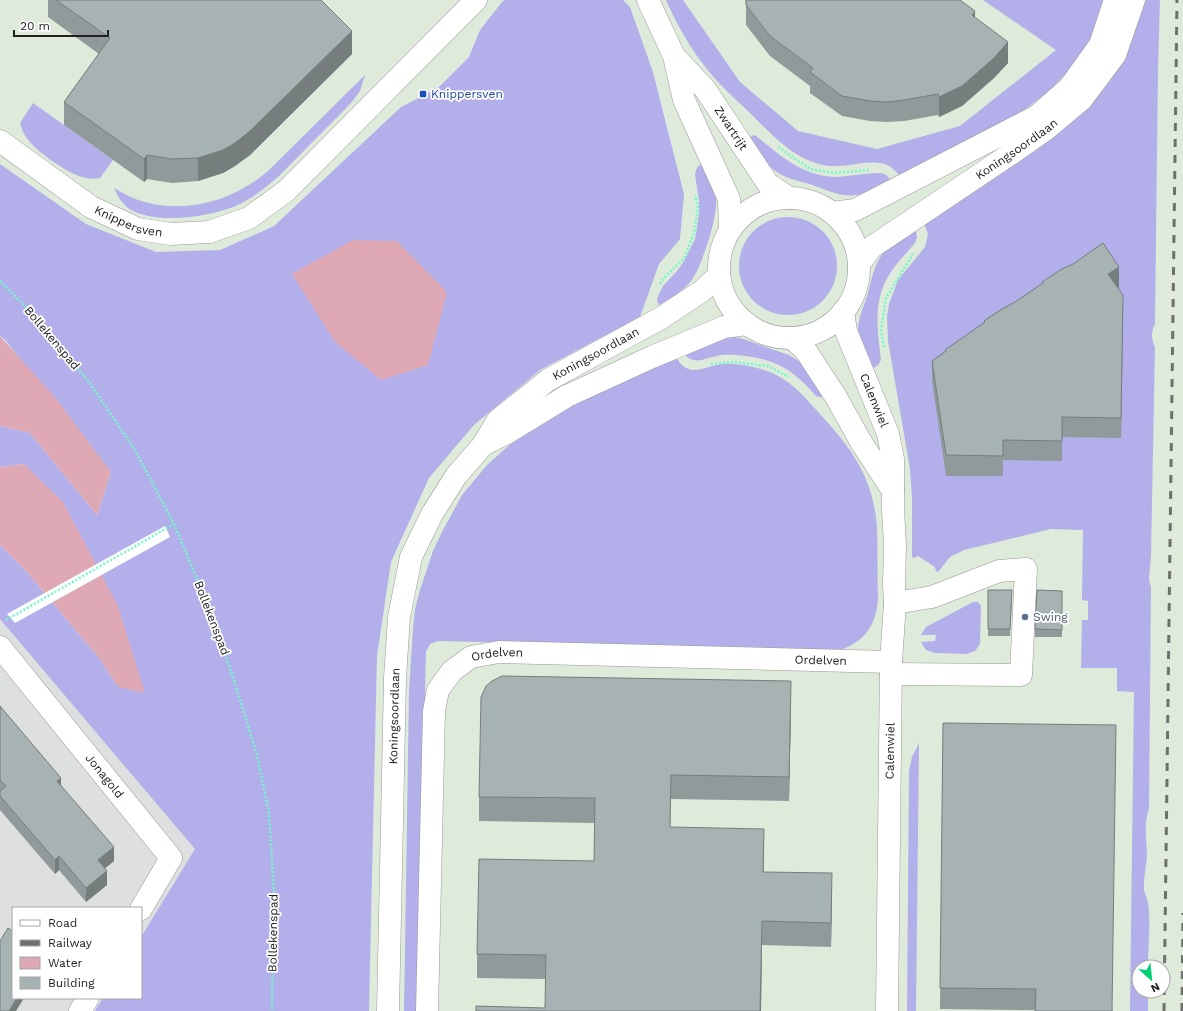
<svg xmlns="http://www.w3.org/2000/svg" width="1183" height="1011" viewBox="0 0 1183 1011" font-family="'Work Sans',sans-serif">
  <rect width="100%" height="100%" fill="#e8eff1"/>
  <path fill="#dedfdf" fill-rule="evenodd" d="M 0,585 L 203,848 L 158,1011 L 0,1011 ZM 13,908 L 141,908 L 141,998 L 13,998 Z"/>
  <path fill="#deeada" d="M 0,0 L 505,0 L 502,2 L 480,30 L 469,57 L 438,88 L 401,107 L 274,226 L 220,250 L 156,252 L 86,224 L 0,164 Z
    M 623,0 L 1001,0 L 1021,14 L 1151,88 L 1137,1011 L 369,1011 L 377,656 L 391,562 L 429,478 L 474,425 L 540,370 L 640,317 L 659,264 L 680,238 L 684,194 L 669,131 L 653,72 L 630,7 Z
    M 1160,0 L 1183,0 L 1183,1011 L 1148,1011 L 1148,991 L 1163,991 L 1163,967 L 1148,967 L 1149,920 L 1148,902 L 1144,890 L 1145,867 L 1147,854 L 1145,842 L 1145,821 L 1149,808 L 1151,588 L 1149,579 L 1155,347 L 1152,341 L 1152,331 L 1155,324 L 1158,70 Z"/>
  <path fill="#b3afea" d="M 505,0 L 623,0 L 630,7 L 653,72 L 684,194 L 680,239 L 659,264 L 640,317 L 540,370 L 474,425 L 429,478 L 391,562 L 377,656 L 369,1011 L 95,1011 L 103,998 L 141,998 L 141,937 L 195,849 L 0,619 L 0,545 L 25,570 L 100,659 L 118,687 L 24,464 L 0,467 L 0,426 L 30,433 L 97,515 L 111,472 L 5,340 L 0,336 L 0,164 L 86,224 L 156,252 L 220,250 L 274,226 L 401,107 L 438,88 L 469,57 L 480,30 L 502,2 Z
    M 666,0 L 683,0 L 740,82 L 798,131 L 877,149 L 960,126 L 1056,50 L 983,0 L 1104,0 L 1091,41 L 1073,66 L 1051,89 L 1017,116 L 900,177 C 886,153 859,166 837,166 C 828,167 818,164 810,161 C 787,152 768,131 751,114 C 740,103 728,93 718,82 C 696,58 679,30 666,0 Z
    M 1142,0 L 1160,0 L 1158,70 L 1155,324 C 1151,332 1151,338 1155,347 L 1151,555 L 1149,579 L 1151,588 L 1149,808 C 1144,826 1146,835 1147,853 C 1147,865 1143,878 1144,890 C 1145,894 1147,898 1148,902 C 1151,923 1148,946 1148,967 L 1139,967 L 1139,991 L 1148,991 L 1148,1011 L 1130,1011 L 1134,692 L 1117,691 L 1117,668 L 1081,668 L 1082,620 L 1088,620 L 1088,601 L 1082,600 L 1083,530 L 1051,529 L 964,550 L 950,557 L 938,572 L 936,571 L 935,567 L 918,556 L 914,558 L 912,557 L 912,497 L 910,469 L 888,341 L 887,316 L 889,304 L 898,280 L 925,247 L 928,234 L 923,221 C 955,200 986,180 1017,159 C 1085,114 1127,85 1142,0 Z
    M 365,75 L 360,91 L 351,103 L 278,177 C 266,187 254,197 240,204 C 212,217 159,225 131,210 C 123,205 118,197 114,188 C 124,194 134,199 145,202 C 189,214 234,200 268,171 Z
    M 33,103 L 113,160 L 100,178 C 94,179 88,179 82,177 C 67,173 34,150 26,137 C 23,133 21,127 20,123 Z
    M 754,135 L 756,136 C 781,156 803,177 837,177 C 851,176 865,173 880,173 L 885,174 L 892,181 C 881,186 869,193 857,195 C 843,197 831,192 818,187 C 806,182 792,181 780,174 C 766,166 757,151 748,138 Z
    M 703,163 C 708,175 715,187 716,200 C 718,216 701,269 691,281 C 682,292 671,298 659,305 L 657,301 L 658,296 L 663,286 L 677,271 L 684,261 L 695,239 L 699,214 L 699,201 L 695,175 L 696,170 L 698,166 Z
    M739 266a49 49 0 1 1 98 0a49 49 0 1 1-98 0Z
    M 915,226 L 917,237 L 915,243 C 908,252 899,260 893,269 C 872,298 877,327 881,360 L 878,365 L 872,369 C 868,359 862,348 859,338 C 855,322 864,308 868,293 C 872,277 875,262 886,249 C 894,240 906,233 915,226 Z
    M 730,336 L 740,338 L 789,355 L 797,360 L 804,365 L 823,397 L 819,397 L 816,396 C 795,372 778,360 745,356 C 736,355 726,354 717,356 C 710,357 700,362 693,360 C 690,359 687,357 685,355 Z
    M 675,355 C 688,380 702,367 722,364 C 734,363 750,366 761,369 C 789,378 800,392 819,413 C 852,449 874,478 877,529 C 878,552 877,576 878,599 C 876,627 863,644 836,651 L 438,641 L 430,644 L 426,652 L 417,1011 L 404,1011 L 409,691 L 413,628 L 415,609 L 420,590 L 433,551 L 442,532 L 462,495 L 487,465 L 516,439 L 546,417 Z
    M 973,602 L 978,602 L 981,606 L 980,644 L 975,651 L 967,654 L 935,653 L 926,650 L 921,642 L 935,641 L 936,635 L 921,635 L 926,627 Z
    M 919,743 L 916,1011 L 907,1011 L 909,771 L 912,757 Z"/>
  <path fill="#dea9b4" d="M 353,240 L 397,241 L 447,292 L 428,365 L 381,380 L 335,342 L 292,274 Z
    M 0,336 L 54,396 L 111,472 L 97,515 L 30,433 L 0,426 Z
    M 24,464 L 63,502 L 118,606 L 145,693 L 118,687 L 100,659 L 25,570 L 0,545 L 0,467 Z"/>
  <path fill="#fff" d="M 165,526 L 170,537 L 15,623 L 7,614 Z"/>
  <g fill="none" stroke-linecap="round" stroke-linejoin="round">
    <g stroke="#989898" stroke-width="23">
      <g id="minor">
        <path d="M 648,0 L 674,56 L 684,100 L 729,199 L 730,229"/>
        <path id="s1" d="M 675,57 L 705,89 L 768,184 L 789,198"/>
        <path id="s2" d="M 0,141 L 91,207 L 138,229 L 171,234 L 209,232 L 249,218 L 286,191 L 476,0"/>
        <circle cx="789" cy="268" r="70"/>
        <path d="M 833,213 L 855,210 L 1037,116 L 1070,87 L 1100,45 L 1115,0"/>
        <path id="s3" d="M 859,264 L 872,247 L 1012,153 L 1045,130 L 1082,99 L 1115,55 L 1134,0"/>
        <path id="s4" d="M 843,312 L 846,331 L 888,434 L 893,459 L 893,510 L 895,545 L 894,585 L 895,603 L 891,662 L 887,1011"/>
        <path d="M 792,338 L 806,351 L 836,397 L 861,442 L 893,491"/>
        <path d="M 483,445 L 505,434 L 567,396 L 652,357 L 724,327 L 747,324"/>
        <path id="s5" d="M 0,647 L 171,858 L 141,909"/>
        <path d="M 891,674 L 1021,675 L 1026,569 L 999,571 L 932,597 L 895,603"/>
        <path d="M 80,1011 L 88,998"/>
        <path id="s6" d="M 388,1011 L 395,678 L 399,617 L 411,557 L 432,514 L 456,476 L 483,445 L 498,420 L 548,380 L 661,318 L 702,291 L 719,275"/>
        <path id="s7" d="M 427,1011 L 434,711 L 438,690 L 452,671 L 471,657 L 499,652 L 891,662"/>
      </g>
    </g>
    <path stroke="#71f9cb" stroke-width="2.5" stroke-dasharray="2 2" stroke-linecap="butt" d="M 778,147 L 810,169 L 835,173 L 869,170
      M 0,281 L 41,322 L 89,382 L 135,450 L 174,524 L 207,603 L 233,677 L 257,755 L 269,813 L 274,892 L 272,1011
      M 660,284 L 665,277 L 685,257 L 694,233 L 698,207 L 695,195
      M 884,347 L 881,330 L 886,298 L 913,254
      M 711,364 L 734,362 L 768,366 L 789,377
      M 6,620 L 174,524"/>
    <use href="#minor" stroke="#fff" stroke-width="22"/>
    <path stroke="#6f6f6f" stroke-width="3" stroke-dasharray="8 8" stroke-linecap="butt" d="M 1164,1011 L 1177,0
      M 1182,1011 L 1183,913"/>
  </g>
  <path fill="#909a9a" d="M 48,0 L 321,0 L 352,54 L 250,155 L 235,166 L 223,173 L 198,181 L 172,183 L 147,179 L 144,182 L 64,125 L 64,102 L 99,54 L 48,17 Z
    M 746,0 L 975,18 L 1008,63 L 994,78 L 962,106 L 939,117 L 938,115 L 904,121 L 887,122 L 870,121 L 842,116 L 810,93 L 810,86 L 770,56 L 746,25 Z
    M 1042,282 L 1119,287 L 1118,288 L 1123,316 L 1121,438 L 1062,437 L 1062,461 L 1003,460 L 1003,476 L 946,476 L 932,381 L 932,361 L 945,352 L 945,350 L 984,323 L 984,321 L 1015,302 L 1042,284 Z
    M 988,590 L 1012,597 L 1010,636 L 988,636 Z
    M 1062,591 L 1062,637 L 1035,637 L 1035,629 Z
    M 791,705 L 789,801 L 671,799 L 670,827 L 764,853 L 763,872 L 832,898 L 831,947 L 762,945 L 761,1011 L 476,1011 L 545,1008 L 546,979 L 477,978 L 477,954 L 594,861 L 595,823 L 479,821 L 479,797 Z
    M 0,706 L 61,785 L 114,861 L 105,868 L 107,885 L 86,902 L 59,870 L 55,874 L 0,810 Z
    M 943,723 L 1113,1011 L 940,1009 Z"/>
  <path fill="#757d7d" d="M 975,11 L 975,32 L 972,15 Z
    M 352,31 L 352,54 L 250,155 L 235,166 L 223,173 L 198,181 L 198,158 Z
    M 1008,42 L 1008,63 L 994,78 L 962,106 L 939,117 L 939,97 Z
    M 147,155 L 147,179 L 144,182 L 144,159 Z
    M 1119,267 L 1119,287 L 1108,294 L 1108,274 Z
    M 1123,295 L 1123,316 L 1121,438 L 1121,418 Z
    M 791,681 L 791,705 L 789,801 L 789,777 Z
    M 61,778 L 61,792 L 57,781 Z
    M 764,829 L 764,853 L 763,896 L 763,872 Z
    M 114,847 L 114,861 L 98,874 L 98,860 Z
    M 59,856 L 59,870 L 55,874 L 55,860 Z
    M 107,871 L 107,885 L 86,902 L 86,888 Z
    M 832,873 L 832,898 L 831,947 L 831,923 Z
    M 762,921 L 761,1011 L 760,1011 Z
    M 17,998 L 24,998 L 16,1011 L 9,1011 Z"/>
  <path fill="#a7b3b3" stroke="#757d7d" d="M 56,0 L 321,0 L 352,31 L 250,131 L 235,143 L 223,150 L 198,158 L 172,159 L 147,155 L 144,159 L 64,102 L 110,38 Z
    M 746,0 L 960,0 L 975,11 L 972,15 L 1008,42 L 994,58 L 962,86 L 939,97 L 938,94 L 904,100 L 887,102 L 870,101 L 842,96 L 810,72 L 813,68 L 770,36 L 746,5 Z
    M 1103,243 L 1119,267 L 1108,274 L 1123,295 L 1121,418 L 1062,417 L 1062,441 L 1003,440 L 1003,456 L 946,455 L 932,361 L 946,351 L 945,350 L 985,322 L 984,321 L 1002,309 L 1015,302 L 1043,283 L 1042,282 L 1060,270 L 1073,264 Z
    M 988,590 L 1012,590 L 1010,629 L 988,629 Z
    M 1037,590 L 1062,591 L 1062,630 L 1035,629 Z
    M 502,676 L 791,681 L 789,777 L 671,775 L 670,827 L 764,829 L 763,872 L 832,873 L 831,923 L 762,921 L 760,1011 L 476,1011 L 476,1006 L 545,1008 L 546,955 L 477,954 L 479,859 L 594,861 L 595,798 L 479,797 L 481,697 L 486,686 L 492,681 Z
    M 0,706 L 61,778 L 57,781 L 114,847 L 98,860 L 107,871 L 86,888 L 59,856 L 55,860 L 0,796 L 0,791 L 6,786 L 0,780 Z
    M 943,723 L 1116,725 L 1112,1011 L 1035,1011 L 1036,989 L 940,988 Z
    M 8,928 L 13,931 L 13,998 L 17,998 L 9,1011 L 0,1011 L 0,941 Z"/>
  <rect fill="#1a4fb4" stroke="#fff" stroke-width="1.5" x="419" y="90" width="8" height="8" rx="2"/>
  <circle fill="#5c6f8a" stroke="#fff" stroke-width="1.5" cx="1025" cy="617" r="4"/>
  <g text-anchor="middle" stroke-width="3.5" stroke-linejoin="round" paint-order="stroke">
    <g font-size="12" fill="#164399" stroke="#fff" text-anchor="start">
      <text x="431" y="98">Knippersven</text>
    </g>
    <g font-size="12" fill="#212121" stroke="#fff">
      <text dy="4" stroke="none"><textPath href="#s1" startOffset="91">Zwartrijt</textPath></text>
      <text dy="4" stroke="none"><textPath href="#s3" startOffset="196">Koningsoordlaan</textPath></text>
      <text dy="4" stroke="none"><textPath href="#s2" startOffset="153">Knippersven</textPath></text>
      <text transform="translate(52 338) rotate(50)" y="4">Bollekenspad</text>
      <text dy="4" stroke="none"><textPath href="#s6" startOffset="737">Koningsoordlaan</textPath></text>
      <text dy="4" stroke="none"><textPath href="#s4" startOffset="94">Calenwiel</textPath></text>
      <text transform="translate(212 618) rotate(69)" y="4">Bollekenspad</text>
      <text dy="4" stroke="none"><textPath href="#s7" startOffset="395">Ordelven</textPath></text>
      <text dy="4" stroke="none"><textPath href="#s7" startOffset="719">Ordelven</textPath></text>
      <text dy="4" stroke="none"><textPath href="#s6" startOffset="295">Koningsoordlaan</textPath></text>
      <text transform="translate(890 751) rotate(-89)" y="4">Calenwiel</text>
      <text dy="4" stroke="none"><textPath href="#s5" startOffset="166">Jonagold</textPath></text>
      <text transform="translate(273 933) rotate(-89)" y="4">Bollekenspad</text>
    </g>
    <g font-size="12" fill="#4e5e75" stroke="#fff" text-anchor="start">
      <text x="1033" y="621">Swing</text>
    </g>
  </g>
  <rect x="12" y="907" width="130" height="92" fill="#ffffff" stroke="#a6a6a6"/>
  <rect x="20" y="920" width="20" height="6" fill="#ffffff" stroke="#a6a6a6"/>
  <text x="48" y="927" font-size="12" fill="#212121">Road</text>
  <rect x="20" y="940" width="20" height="6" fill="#6f6f6f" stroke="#a6a6a6"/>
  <text x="48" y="947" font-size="12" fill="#212121">Railway</text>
  <rect x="20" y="957" width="20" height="12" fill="#dea9b4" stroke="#a6a6a6"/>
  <text x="48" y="967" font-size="12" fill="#212121">Water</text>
  <rect x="20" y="977" width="20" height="12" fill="#a7b3b3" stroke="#a6a6a6"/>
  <text x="48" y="987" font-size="12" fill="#212121">Building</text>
  <g transform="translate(1151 979) rotate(153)"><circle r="19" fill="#ffffff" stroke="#a6a6a6"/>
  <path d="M0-3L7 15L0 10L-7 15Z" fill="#02d075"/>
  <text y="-6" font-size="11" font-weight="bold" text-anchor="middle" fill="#212121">N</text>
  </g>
  <path d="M14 30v6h94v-6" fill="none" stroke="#212121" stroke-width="2"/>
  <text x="20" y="30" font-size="12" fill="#212121" stroke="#ffffff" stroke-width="3" paint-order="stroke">20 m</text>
</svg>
